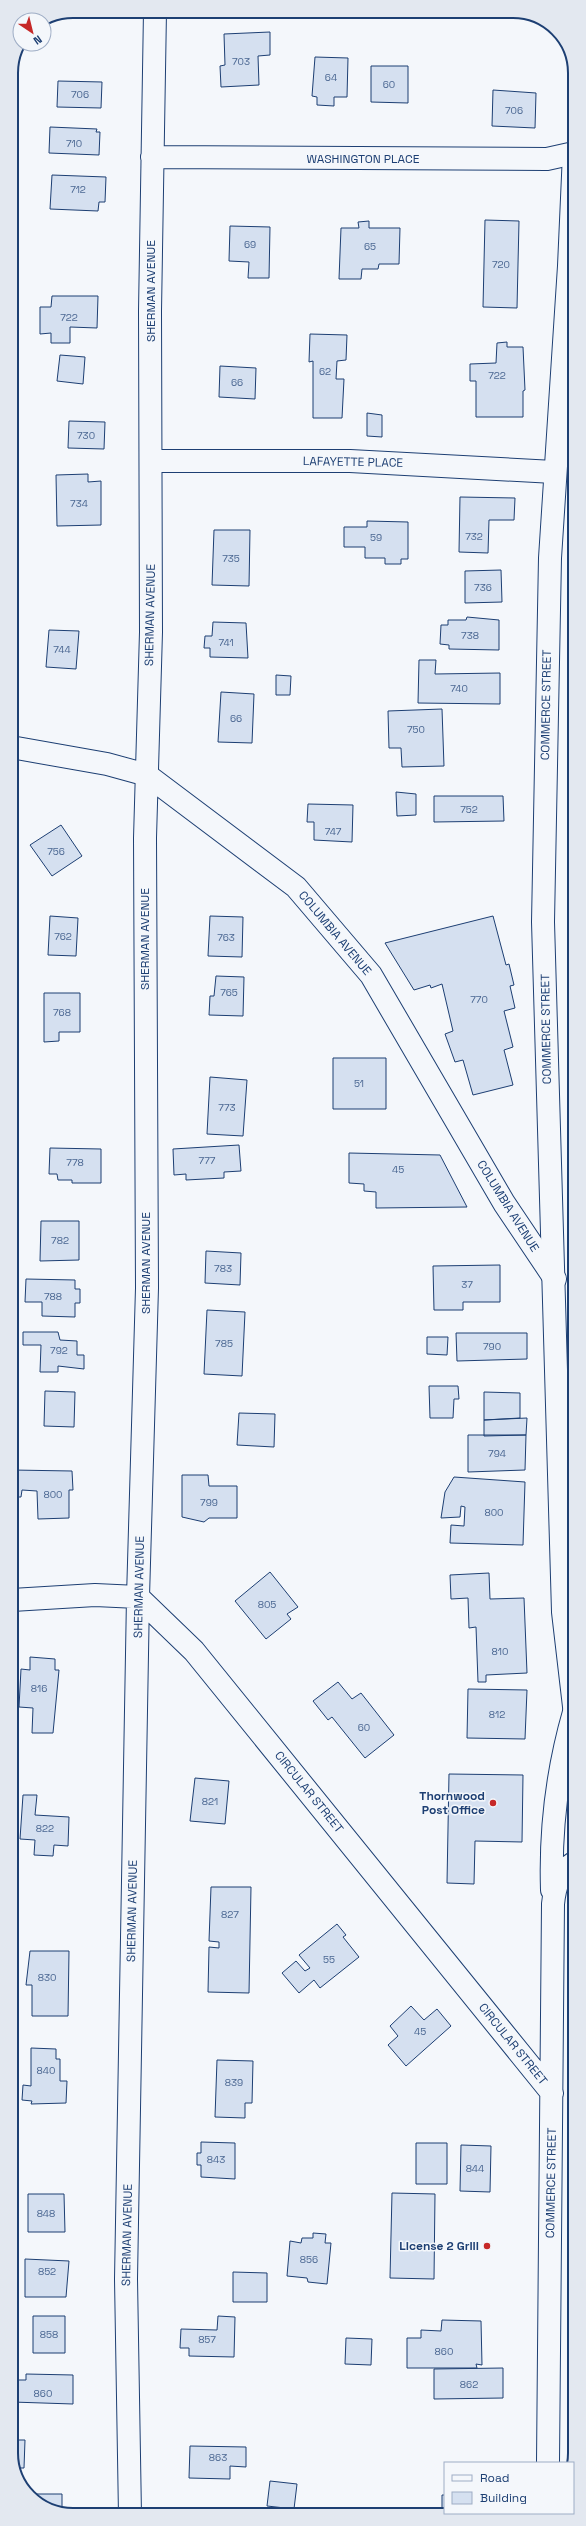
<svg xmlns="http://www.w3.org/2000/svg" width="586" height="2526" viewBox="0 0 586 2526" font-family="'Space Grotesk',sans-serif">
  <rect width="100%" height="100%" fill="#f4f7fb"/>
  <path fill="#d5e0f0" stroke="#1d3f73" d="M 304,11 L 318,11 L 318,14 L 304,15 Z
    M 363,11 L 381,11 L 381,17 L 363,17 Z
    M 425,11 L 443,11 L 443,14 L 425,14 Z
    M 270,32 L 270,55 L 258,56 L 259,85 L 221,87 L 220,66 L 225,65 L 224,34 Z
    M 315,57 L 348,58 L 347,97 L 334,97 L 334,106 L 317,105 L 317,97 L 312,96 Z
    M 371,66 L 408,66 L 408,103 L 371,102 Z
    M 58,81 L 102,82 L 101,108 L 57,107 Z
    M 493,90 L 536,93 L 535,128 L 492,126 Z
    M 50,127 L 97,129 L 96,132 L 100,132 L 99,155 L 49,153 Z
    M 52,175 L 106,177 L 105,202 L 99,202 L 98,211 L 50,209 Z
    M 485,220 L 519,221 L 517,308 L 483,307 Z
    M 369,221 L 369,228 L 400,228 L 399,264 L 379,264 L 378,269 L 362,269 L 361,279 L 339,279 L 341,228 L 359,228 L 358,222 Z
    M 230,226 L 270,227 L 269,278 L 248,278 L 249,262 L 229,261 Z
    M 52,296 L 98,296 L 97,328 L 70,327 L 70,343 L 51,343 L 51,333 L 40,334 L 40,307 L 51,307 Z
    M 310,334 L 347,335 L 346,360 L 337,361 L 336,379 L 344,379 L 342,418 L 313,418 L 313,361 L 309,362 Z
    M 507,342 L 507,347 L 523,347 L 525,390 L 523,391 L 523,417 L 476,417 L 476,381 L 470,381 L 470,364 L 496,363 L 497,343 Z
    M 60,355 L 85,357 L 83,384 L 57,381 Z
    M 220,366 L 256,368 L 255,399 L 219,397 Z
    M 367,413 L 382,415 L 382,437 L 367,436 Z
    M 69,421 L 105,422 L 104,449 L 68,448 Z
    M 88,474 L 88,482 L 101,481 L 101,525 L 57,526 L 56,475 Z
    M 460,497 L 515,498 L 514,520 L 489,520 L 488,553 L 459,552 Z
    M 367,521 L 408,522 L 408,559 L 401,559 L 401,564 L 385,564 L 385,558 L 365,558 L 365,547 L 344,547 L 344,527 L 367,527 Z
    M 214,530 L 250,530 L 249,586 L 212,585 Z
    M 501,570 L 502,602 L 465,603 L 465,571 Z
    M 467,617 L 499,620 L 499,650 L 449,649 L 449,645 L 440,644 L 441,625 L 448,625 L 448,620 L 466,620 Z
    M 213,622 L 246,623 L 248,658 L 210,657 L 210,648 L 204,648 L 205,636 L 212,636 Z
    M 49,630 L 79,631 L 76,669 L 46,667 Z
    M 419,660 L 436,660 L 435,674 L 500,673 L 500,704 L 418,703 Z
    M 276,675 L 291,676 L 290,695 L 276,695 Z
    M 221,692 L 254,694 L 252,743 L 218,742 Z
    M 442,709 L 444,766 L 402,767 L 401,748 L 389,748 L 388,711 Z
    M 396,792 L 416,794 L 416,815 L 397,816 Z
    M 434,796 L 503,796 L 504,821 L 434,822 Z
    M 308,804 L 353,805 L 352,842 L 314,840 L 314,822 L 307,822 Z
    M 61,825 L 82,856 L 52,876 L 30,845 Z
    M 50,916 L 78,918 L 76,956 L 48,955 Z
    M 210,916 L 243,917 L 242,957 L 208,956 Z
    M 493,916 L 506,965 L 509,964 L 514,985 L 510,986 L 515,1008 L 504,1011 L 513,1047 L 504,1050 L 513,1085 L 473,1095 L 463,1060 L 455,1062 L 445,1034 L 453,1031 L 442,984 L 431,988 L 430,985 L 414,990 L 385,943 Z
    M 216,976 L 244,977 L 243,1016 L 209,1015 L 210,996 L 214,996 Z
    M 44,993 L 80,993 L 80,1032 L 59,1032 L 59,1041 L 44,1042 Z
    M 333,1058 L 386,1058 L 386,1109 L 333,1109 Z
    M 210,1077 L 247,1080 L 243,1136 L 207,1134 Z
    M 239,1145 L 241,1171 L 224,1172 L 224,1178 L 186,1180 L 186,1174 L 174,1175 L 173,1149 Z
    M 50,1148 L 101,1149 L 101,1183 L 72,1183 L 72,1180 L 58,1180 L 57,1174 L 49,1174 Z
    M 349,1153 L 440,1155 L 467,1207 L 376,1208 L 376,1192 L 364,1191 L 364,1184 L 349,1183 Z
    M 41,1221 L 79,1221 L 79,1260 L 40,1261 Z
    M 206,1251 L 241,1253 L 240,1285 L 205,1283 Z
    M 500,1265 L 500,1302 L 463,1302 L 463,1310 L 434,1310 L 433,1266 Z
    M 26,1279 L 75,1280 L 75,1289 L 80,1289 L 80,1303 L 75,1303 L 75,1317 L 42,1316 L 42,1302 L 25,1302 Z
    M 207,1310 L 245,1312 L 242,1376 L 204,1374 Z
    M 23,1332 L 58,1332 L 60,1340 L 77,1341 L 77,1355 L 84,1355 L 84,1369 L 58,1366 L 58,1372 L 40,1372 L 41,1345 L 23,1345 Z
    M 456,1333 L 527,1333 L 527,1359 L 457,1361 Z
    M 427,1337 L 448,1337 L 447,1355 L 427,1354 Z
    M 429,1386 L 458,1386 L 459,1399 L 454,1399 L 453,1418 L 430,1418 Z
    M 45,1391 L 75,1392 L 74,1427 L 44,1426 Z
    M 484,1392 L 520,1393 L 520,1418 L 484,1420 Z
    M 239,1413 L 275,1414 L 274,1447 L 237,1445 Z
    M 527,1418 L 526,1435 L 484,1436 L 484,1420 Z
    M 468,1435 L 526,1435 L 525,1470 L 468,1472 Z
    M 12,1470 L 72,1471 L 73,1490 L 69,1490 L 69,1518 L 38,1519 L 37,1491 L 22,1490 L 21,1497 L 12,1497 Z
    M 182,1475 L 208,1475 L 209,1486 L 237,1486 L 237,1518 L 209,1518 L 204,1522 L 182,1517 Z
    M 454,1477 L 525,1482 L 523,1545 L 450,1543 L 451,1525 L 464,1526 L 465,1507 L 461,1506 L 460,1517 L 441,1518 L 445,1492 Z
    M 270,1572 L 298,1607 L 287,1614 L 291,1619 L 266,1639 L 235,1601 Z
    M 489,1573 L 490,1599 L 524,1598 L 527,1673 L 486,1675 L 486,1682 L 478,1682 L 476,1627 L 469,1628 L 468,1598 L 451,1599 L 450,1575 Z
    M 30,1657 L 55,1659 L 55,1670 L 59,1670 L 53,1733 L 32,1733 L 33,1708 L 19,1707 L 21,1669 L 30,1670 Z
    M 338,1682 L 352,1699 L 361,1693 L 394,1735 L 365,1758 L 332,1717 L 328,1720 L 313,1701 Z
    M 468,1689 L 527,1690 L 525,1739 L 467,1738 Z
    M 449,1774 L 523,1775 L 522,1842 L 475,1841 L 474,1884 L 447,1883 Z
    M 195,1778 L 229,1781 L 225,1824 L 190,1821 Z
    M 23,1795 L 37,1795 L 35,1815 L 69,1817 L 68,1846 L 54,1845 L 53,1856 L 34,1855 L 35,1840 L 20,1839 Z
    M 211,1887 L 251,1887 L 249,1993 L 208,1992 L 209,1947 L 219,1948 L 219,1942 L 209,1941 Z
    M 337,1924 L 346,1935 L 343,1937 L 359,1957 L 320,1988 L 314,1980 L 299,1993 L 282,1973 L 296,1961 L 305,1971 L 310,1968 L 299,1955 Z
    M 30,1951 L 69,1951 L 68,2016 L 32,2016 L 32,1985 L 26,1985 Z
    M 411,2006 L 424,2020 L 437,2009 L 451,2026 L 406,2066 L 388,2045 L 398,2036 L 390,2026 Z
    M 31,2048 L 56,2049 L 56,2059 L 60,2059 L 60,2081 L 67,2081 L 66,2103 L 31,2104 L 32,2101 L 22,2100 L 23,2085 L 31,2086 Z
    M 217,2060 L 253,2061 L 252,2103 L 245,2103 L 245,2118 L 215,2117 Z
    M 201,2142 L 235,2143 L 235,2179 L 201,2177 L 201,2165 L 197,2165 L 197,2153 L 201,2153 Z
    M 416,2143 L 447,2143 L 447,2184 L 416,2184 Z
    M 461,2145 L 491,2146 L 490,2192 L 460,2191 Z
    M 392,2193 L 435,2194 L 434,2279 L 390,2278 Z
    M 28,2194 L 64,2194 L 65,2232 L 28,2232 Z
    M 313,2233 L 326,2234 L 325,2243 L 331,2243 L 327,2284 L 308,2282 L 307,2278 L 287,2276 L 290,2241 L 301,2243 L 302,2238 L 313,2238 Z
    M 25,2259 L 69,2261 L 66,2297 L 25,2297 Z
    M 233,2272 L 267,2273 L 267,2302 L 233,2302 Z
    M 33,2316 L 65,2316 L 65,2353 L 33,2353 Z
    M 218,2316 L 235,2317 L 234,2357 L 189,2356 L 189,2348 L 180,2348 L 181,2329 L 217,2330 Z
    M 442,2320 L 481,2321 L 482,2365 L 476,2364 L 477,2368 L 407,2368 L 407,2338 L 421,2338 L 421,2330 L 441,2331 Z
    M 346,2338 L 372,2339 L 371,2365 L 345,2364 Z
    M 503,2368 L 503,2398 L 434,2399 L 434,2369 Z
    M 26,2374 L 73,2375 L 73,2404 L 12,2402 L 12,2380 L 26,2380 Z
    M 12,2440 L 25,2440 L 24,2468 L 14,2468 L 12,2465 Z
    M 190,2446 L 246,2447 L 246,2467 L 230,2466 L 230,2479 L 189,2478 Z
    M 270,2481 L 297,2484 L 294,2509 L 267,2506 Z
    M 29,2494 L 62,2494 L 62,2512 L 32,2499 Z
    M 442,2495 L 445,2495 L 445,2513 L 490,2514 L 442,2514 Z"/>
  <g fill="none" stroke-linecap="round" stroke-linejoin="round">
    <g stroke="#1d3f73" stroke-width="24">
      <path id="minor" d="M 152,157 L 547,159 L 574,153
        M 152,461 L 350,461 L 554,472
        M 11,747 L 107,764 L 147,775 L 296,887 L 371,975 L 504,1203 L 555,1279
        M 12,1600 L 95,1595 L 138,1597 L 194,1651 L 552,2093
        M 552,1890 C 550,1829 557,1771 574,1712
        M 548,2463 L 553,1904 C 555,1885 559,1872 575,1862
        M 130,2515 L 126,2279 L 138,1597 L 147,1288 L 145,838 L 151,632 L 150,311 L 155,11"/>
    </g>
    <g stroke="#1d3f73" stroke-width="24">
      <path id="secondary" d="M 574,153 L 569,266 L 550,558 L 543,922 L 563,1612 L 575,1715"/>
    </g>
    <use href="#minor" stroke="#f4f7fb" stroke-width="22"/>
    <use href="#secondary" stroke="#f4f7fb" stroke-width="22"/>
  </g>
  <g fill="#c62828" stroke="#f4f7fb" stroke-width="1.5">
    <circle cx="493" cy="1803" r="4"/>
    <circle cx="487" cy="2246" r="4"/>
  </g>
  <g text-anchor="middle" stroke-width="3" stroke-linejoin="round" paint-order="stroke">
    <g font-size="10" fill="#4b6792">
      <text x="241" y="65">703</text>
      <text x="331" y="81">64</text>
      <text x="389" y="88">60</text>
      <text x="80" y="98">706</text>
      <text x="514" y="114">706</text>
      <text x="74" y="147">710</text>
      <text x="78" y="193">712</text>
      <text x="250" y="248">69</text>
      <text x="370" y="250">65</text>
      <text x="501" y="268">720</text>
      <text x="69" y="321">722</text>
      <text x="325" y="375">62</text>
      <text x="497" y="379">722</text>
      <text x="237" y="386">66</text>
      <text x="86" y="439">730</text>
      <text x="79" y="507">734</text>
      <text x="474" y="540">732</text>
      <text x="376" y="541">59</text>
      <text x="231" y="562">735</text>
      <text x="483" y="591">736</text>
      <text x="470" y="639">738</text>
      <text x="226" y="646">741</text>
      <text x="62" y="653">744</text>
      <text x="459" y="692">740</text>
      <text x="236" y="722">66</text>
      <text x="416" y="733">750</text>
      <text x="469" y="813">752</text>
      <text x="333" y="835">747</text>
      <text x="56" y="855">756</text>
      <text x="63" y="940">762</text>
      <text x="226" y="941">763</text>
      <text x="229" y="996">765</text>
      <text x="479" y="1003">770</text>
      <text x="62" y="1016">768</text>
      <text x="359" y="1087">51</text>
      <text x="227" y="1111">773</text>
      <text x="207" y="1164">777</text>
      <text x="75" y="1166">778</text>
      <text x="398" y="1173">45</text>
      <text x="60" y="1244">782</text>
      <text x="223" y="1272">783</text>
      <text x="467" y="1288">37</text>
      <text x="53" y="1300">788</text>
      <text x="224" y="1347">785</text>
      <text x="492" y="1350">790</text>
      <text x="59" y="1354">792</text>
      <text x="497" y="1457">794</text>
      <text x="53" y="1498">800</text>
      <text x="209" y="1506">799</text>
      <text x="494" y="1516">800</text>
      <text x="267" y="1608">805</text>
      <text x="500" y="1655">810</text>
      <text x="39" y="1692">816</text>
      <text x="497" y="1718">812</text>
      <text x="364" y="1731">60</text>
      <text x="210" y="1805">821</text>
      <text x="45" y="1832">822</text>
      <text x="230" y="1918">827</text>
      <text x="329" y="1963">55</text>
      <text x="47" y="1981">830</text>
      <text x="420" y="2035">45</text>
      <text x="46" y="2074">840</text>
      <text x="234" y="2086">839</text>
      <text x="216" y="2163">843</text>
      <text x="475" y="2172">844</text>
      <text x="46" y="2217">848</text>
      <text x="309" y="2263">856</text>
      <text x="47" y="2275">852</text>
      <text x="49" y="2338">858</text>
      <text x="207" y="2343">857</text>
      <text x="444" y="2355">860</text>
      <text x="469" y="2388">862</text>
      <text x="43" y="2397">860</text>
      <text x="218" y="2461">863</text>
    </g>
    <g font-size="12" fill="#1d3f73" stroke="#f4f7fb">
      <text x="363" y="163">WASHINGTON PLACE</text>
      <text transform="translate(151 291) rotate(-90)" y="4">SHERMAN AVENUE</text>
      <text transform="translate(353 462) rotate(1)" y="4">LAFAYETTE PLACE</text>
      <text transform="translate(150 615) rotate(-89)" y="4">SHERMAN AVENUE</text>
      <text transform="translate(546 705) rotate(-89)" y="4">COMMERCE STREET</text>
      <text transform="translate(335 933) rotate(50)" y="4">COLUMBIA AVENUE</text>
      <text transform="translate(145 939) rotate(-90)" y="4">SHERMAN AVENUE</text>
      <text transform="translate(546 1029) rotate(-91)" y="4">COMMERCE STREET</text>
      <text transform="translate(508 1206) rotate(58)" y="4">COLUMBIA AVENUE</text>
      <text transform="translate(146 1263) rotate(-90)" y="4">SHERMAN AVENUE</text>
      <text transform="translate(139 1587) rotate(-89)" y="4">SHERMAN AVENUE</text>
      <text transform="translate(309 1792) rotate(51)" y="4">CIRCULAR STREET</text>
      <text transform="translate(132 1911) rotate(-89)" y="4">SHERMAN AVENUE</text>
      <text transform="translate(513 2044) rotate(51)" y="4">CIRCULAR STREET</text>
      <text transform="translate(551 2183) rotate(-89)" y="4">COMMERCE STREET</text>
      <text transform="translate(127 2235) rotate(-89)" y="4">SHERMAN AVENUE</text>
    </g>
    <g font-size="12" font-weight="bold" fill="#1d3f73" stroke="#f4f7fb" text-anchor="end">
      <text x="485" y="1800">Thornwood<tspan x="485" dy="14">Post Office</tspan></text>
      <text x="479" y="2250">License 2 Grill</text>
    </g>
  </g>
  <path d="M0 0H586V2526H0ZM73 18H513A55 55 0 0 1 568 73V2453A55 55 0 0 1 513 2508H73A55 55 0 0 1 18 2453V73A55 55 0 0 1 73 18Z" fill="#e3e8f0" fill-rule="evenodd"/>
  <path fill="none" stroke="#1d3f73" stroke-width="2" d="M73 18H513A55 55 0 0 1 568 73V2453A55 55 0 0 1 513 2508H73A55 55 0 0 1 18 2453V73A55 55 0 0 1 73 18Z"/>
  <rect x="444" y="2462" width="130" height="52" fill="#f4f7fb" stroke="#9eadc5"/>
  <rect x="452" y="2475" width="20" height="6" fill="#f4f7fb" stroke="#9eadc5"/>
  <text x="480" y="2482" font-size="12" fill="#1d3f73">Road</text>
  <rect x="452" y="2492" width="20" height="12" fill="#d5e0f0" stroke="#9eadc5"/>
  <text x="480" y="2502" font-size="12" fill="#1d3f73">Building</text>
  <g transform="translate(32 32) rotate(145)"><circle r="19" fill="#f4f7fb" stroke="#9eadc5"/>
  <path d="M0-3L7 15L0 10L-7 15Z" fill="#c62828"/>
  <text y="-6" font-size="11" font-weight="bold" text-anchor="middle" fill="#1d3f73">N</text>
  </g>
</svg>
